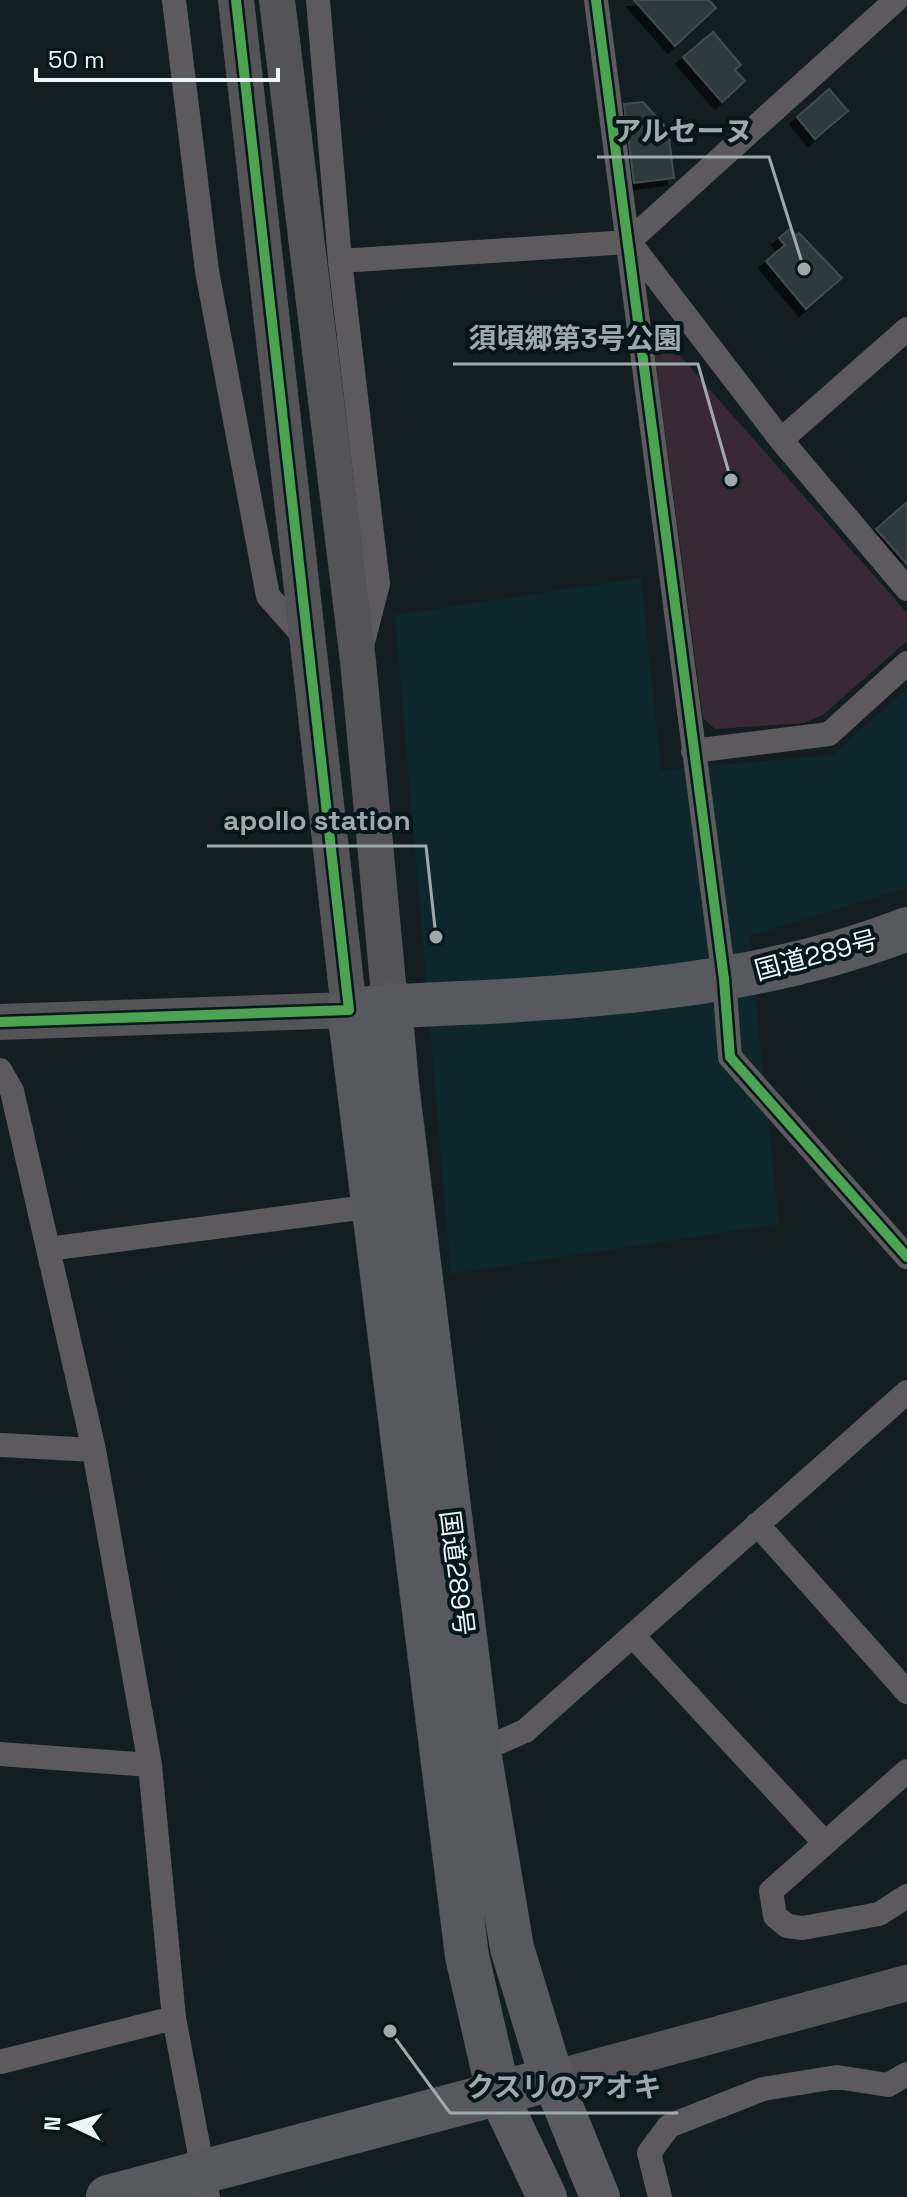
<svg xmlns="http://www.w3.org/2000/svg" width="907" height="2197" viewBox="0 0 907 2197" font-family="'Space Grotesk','Noto Sans JP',sans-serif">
  <defs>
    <filter id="shadow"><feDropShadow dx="-7" dy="7" stdDeviation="0" flood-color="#0009"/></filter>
  </defs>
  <rect width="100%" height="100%" fill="#141e20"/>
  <path fill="#0d272c" d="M 641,578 L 661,770 L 832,755 L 907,689 L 907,888 L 749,936 L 779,1224 L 451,1274 L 395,615 Z"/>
  <path fill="#392934" d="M 667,341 L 907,613 L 907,641 L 823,715 L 804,723 L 715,729 L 703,718 L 654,348 Z"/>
  <path fill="#2f3a3d" stroke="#424b4d" stroke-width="2" filter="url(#shadow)" d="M 634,0 L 709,0 L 716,8 L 675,46 Z
    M 713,32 L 741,65 L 735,70 L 745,81 L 722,102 L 683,57 Z
    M 829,89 L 848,111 L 815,139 L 797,117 Z
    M 643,102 L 668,130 L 674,178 L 634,183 L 624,104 Z
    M 790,229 L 796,236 L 799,233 L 842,278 L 806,309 L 766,261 L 785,245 L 779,238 Z
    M 907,502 L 907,564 L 876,529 Z"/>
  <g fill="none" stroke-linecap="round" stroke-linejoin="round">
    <path stroke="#5d5a5d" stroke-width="24" d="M 174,0 L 207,271 L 268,596 L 307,640
      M 318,0 L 340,261 L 628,242 L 896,0
      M 596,0 L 724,979 L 730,1057 L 907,1257
      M 630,243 L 781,440 L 907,589
      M 340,261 L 378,584 L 363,642
      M 781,440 L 907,329
      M 693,751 L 829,734 L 907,663
      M 0,1070 L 12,1091 L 94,1450 L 150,1765 L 174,2018 L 208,2197
      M 48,1249 L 374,1206
      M 0,1445 L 94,1450
      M 757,1524 L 907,1692
      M 633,1636 L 824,1842
      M 479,1751 L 525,1731 L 907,1392
      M 0,1754 L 150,1765
      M 907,1771 L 771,1891 L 775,1916 L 787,1926 L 803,1928 L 879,1914 L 907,1896
      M 0,2062 L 174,2018
      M 660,2197 L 649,2153 L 669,2126 L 763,2089 L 837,2077 L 888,2085 L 907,2074"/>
    <path stroke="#545456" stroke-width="36" d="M 277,0 L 358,661 L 390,1005
      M 0,1022 L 349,1010 L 236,0
      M 552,2079 L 907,1983"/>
    <path stroke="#5b5b5f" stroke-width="40" d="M 552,2079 L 600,2197
      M 499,2096 L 547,2197"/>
    <path stroke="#58595c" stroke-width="44" d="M 499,2096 L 467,1956 L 349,1010 C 406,1004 462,1004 519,1000 C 649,992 785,977 907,929
      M 108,2197 L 552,2079 L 512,1948 L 479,1751 L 397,1084 L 390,1005"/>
    <g stroke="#06171b" stroke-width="15">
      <path id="cycleway" d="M 596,0 L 724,979 L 730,1057 L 907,1257
        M 0,1022 L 349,1010 L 236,0"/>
    </g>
    <use href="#cycleway" stroke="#4ca352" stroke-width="10"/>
  </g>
  <g text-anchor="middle" stroke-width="8" stroke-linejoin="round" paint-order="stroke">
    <g font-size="26" fill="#ebf6f9" stroke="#06171b">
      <text transform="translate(816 955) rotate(-15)" y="9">国道289号</text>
      <text transform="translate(457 1573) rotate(83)" y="9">国道289号</text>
    </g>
  </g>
  <path fill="none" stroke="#a0aaad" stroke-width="3" d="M804 269L769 157H597M731 480L698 364H453M436 937L426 846H207M390 2031L450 2113H678"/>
  <g fill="#a0aaad" stroke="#06171b" stroke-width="3">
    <circle cx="804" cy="269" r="8"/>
    <circle cx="731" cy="480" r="8"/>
    <circle cx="436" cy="937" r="8"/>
    <circle cx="390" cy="2031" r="8"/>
  </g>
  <g font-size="28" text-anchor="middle" font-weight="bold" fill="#a0aaad" stroke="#06171b" stroke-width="8" stroke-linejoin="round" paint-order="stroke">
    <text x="683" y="141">アルセーヌ</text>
    <text x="575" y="348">須頃郷第3号公園</text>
    <text x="317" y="830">apollo station</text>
    <text x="564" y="2097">クスリのアオキ</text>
  </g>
  <g transform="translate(72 2125) rotate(274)" stroke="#06171b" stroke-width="6" paint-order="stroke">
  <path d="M0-6L14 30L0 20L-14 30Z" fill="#ebf6f9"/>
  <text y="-12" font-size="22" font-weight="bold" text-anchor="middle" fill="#ebf6f9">N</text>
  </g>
  <path d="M36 68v12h242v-12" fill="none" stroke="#ebf6f9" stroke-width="4"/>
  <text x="48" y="68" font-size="24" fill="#ebf6f9" stroke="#06171b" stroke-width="6" paint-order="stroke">50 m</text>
</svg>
